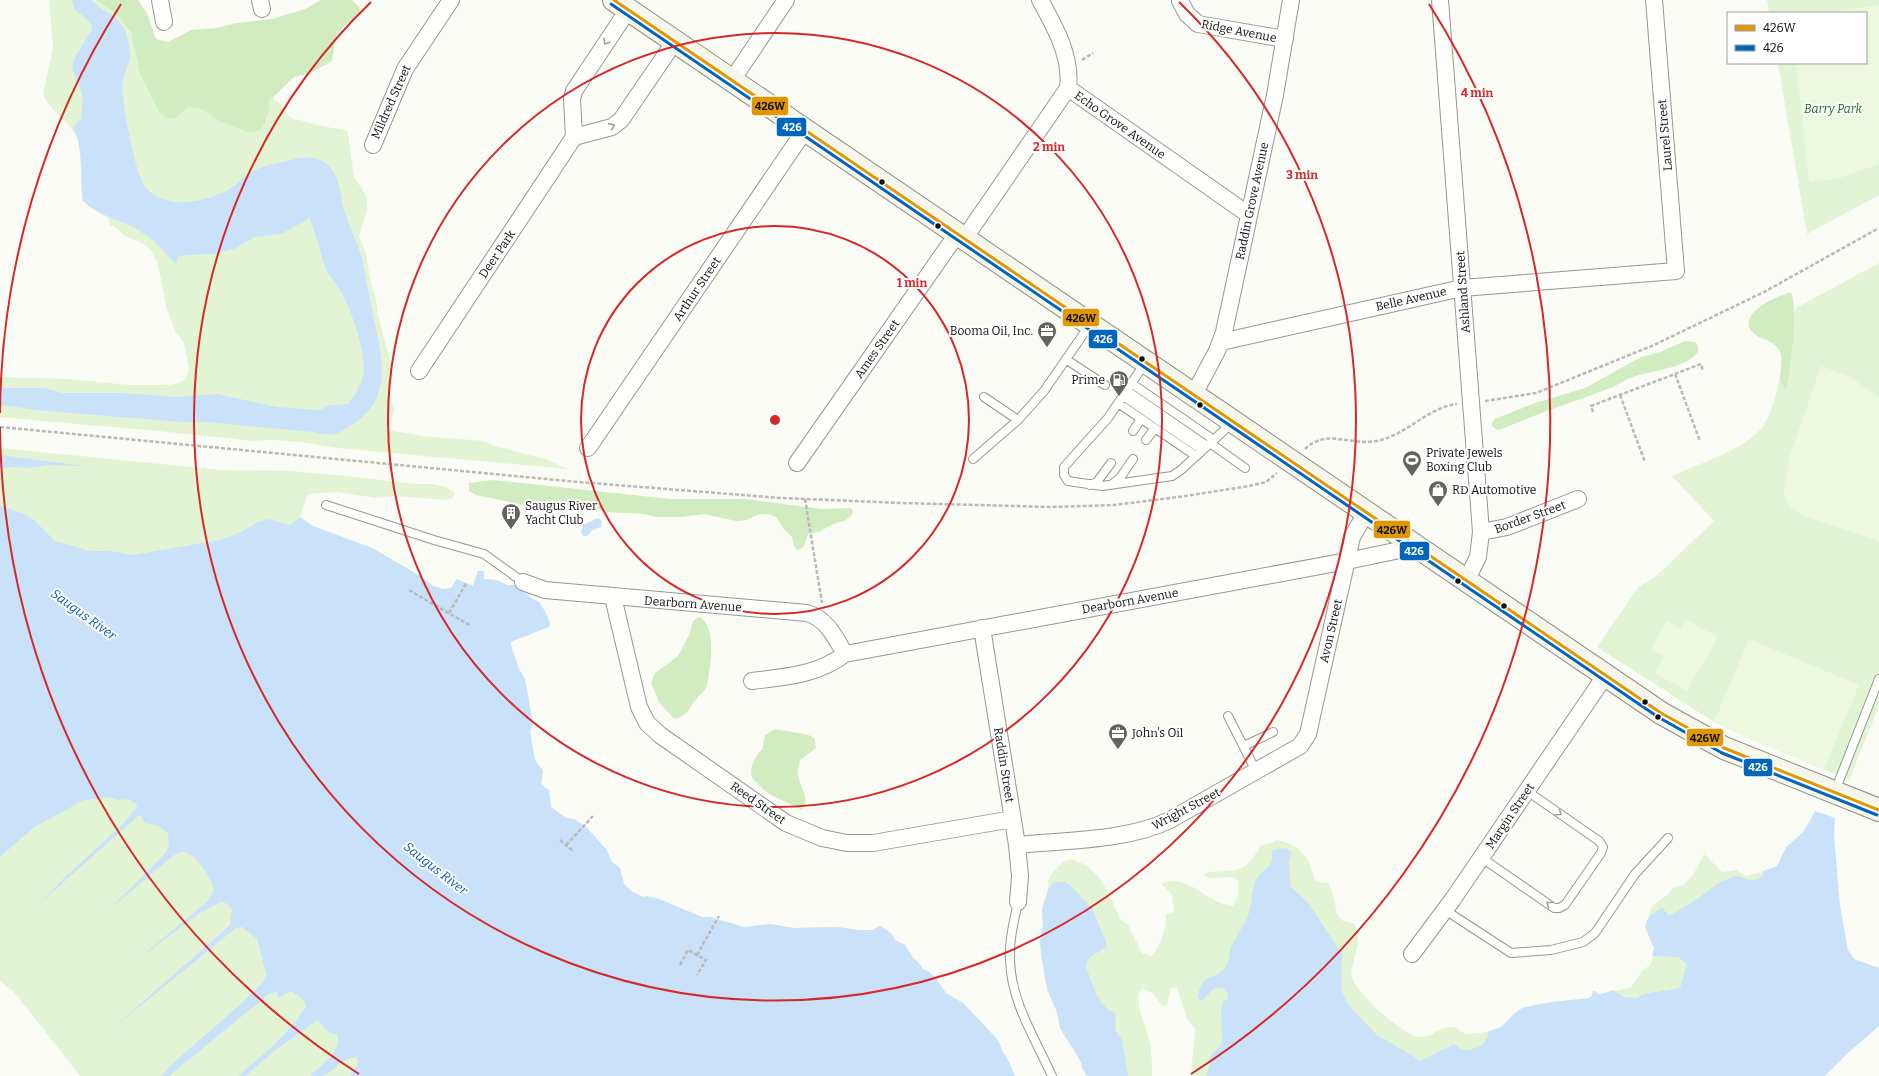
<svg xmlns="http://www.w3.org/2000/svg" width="1879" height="1076" viewBox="0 0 1879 1076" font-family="Bitter,serif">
  <rect width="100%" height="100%" fill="#fcfcf6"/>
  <path fill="#e3f4d4" d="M 49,0 L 96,0 L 115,13 L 126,25 L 133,36 L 140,74 L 160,114 L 166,118 L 175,119 L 188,107 L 201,109 L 221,122 L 240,129 L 265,123 L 270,108 L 268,105 L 270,100 L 273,98 C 283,103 284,114 292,118 C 294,120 298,119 300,120 C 315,125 330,128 346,130 L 348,133 L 354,177 L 367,197 L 367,210 L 359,236 L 366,254 L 370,279 L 376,299 L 378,315 L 392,369 L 390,398 L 395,410 L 387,430 L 423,436 L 484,441 L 495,446 L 546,459 L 567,469 C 494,462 421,456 349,449 C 317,446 284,437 252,441 C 168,431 84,425 0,417 L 0,377 L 69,379 L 129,385 L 169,385 L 178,383 L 184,380 L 189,370 L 184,343 L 175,331 L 166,306 L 158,264 L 152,252 L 146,245 L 123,235 L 119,230 L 110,225 L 108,218 L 92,209 L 83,201 C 80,185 83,146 75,134 C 67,119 48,110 43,94 L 53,48 Z
    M 1767,0 L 1879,0 L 1879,195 L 1807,234 L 1778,63 L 1866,63 L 1866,13 L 1769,13 Z
    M 1879,263 L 1879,706 L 1849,780 L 1752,740 L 1714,722 L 1597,647 L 1638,587 L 1654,578 L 1714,521 L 1672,476 C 1698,464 1738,452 1759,431 C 1767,422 1771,410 1775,398 L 1796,308 Z
    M 0,448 L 222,470 L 291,471 L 346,476 L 416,484 L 432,484 L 446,487 L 455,493 L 453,498 L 446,500 L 396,496 L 376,498 L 338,492 L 308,494 L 300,517 L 313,526 L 372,548 L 422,577 L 433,586 L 444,589 L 451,588 L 457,579 L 473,586 L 478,571 L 484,571 L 484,579 L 497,580 L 507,585 L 515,585 L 533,599 L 539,602 L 546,613 L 550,623 L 549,627 L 510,642 L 519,669 L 525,679 L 533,723 L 530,731 L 534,755 L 536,762 L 543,770 L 541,785 L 549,790 L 551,807 L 566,818 L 574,819 L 586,827 L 606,849 L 612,862 L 620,868 L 624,884 L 631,891 L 643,897 L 646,896 L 659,899 L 702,917 L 710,917 L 744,927 L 770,924 L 794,928 L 838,927 L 859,930 L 872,930 L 880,926 L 891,933 L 895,940 L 905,945 L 913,958 L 918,962 L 923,969 L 929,972 L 937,980 L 946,993 L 963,1003 L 995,1037 L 999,1042 L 1002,1051 L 1006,1056 L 1015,1076 L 700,952 L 350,681 L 0,517 Z
    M 0,745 L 73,753 L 544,1076 L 80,1076 L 14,992 L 0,981 Z
    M 1804,831 L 1773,955 L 1478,1076 L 1191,1076 L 1195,1029 L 1187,1019 L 1177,988 L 1171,987 L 1167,1005 L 1162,1006 L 1153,993 L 1142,988 C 1132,1002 1146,1024 1149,1039 C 1152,1051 1152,1064 1152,1076 L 1087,1076 L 1082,1068 L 1081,1062 L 1060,1028 L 1057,1012 L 1047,989 L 1041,954 L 1040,942 L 1043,925 L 1042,909 L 1048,889 L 1048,881 L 1053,872 L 1063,862 L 1072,859 L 1079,862 L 1087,866 L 1098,876 L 1107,890 L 1121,920 L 1128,925 L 1142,953 L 1152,956 C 1161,943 1166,930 1166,914 L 1174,913 L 1172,894 L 1161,884 C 1186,871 1208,904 1233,906 L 1238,893 L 1238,880 L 1233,877 L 1208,878 L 1204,874 L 1208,872 C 1238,870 1245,874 1261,845 L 1271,843 L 1276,840 C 1298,843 1312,858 1314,880 L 1318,882 L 1328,883 L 1333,894 L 1337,913 L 1343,921 L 1355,924 L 1358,935 L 1358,943 L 1351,973 C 1353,986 1365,996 1373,1005 C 1381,1013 1411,1040 1423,1037 C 1435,1035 1439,1026 1454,1027 C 1458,1028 1460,1032 1464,1033 C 1473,1035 1489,1032 1497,1029 C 1508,1025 1512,1012 1523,1008 C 1544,1000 1567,1002 1589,998 L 1592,996 L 1593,991 L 1599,995 L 1631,987 L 1642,971 L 1651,964 L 1654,951 L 1654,948 L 1645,927 L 1652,906 L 1667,895 L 1673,888 L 1683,885 L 1693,875 L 1704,854 L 1722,872 L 1736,870 L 1746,876 L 1770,870 L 1777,866 L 1786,847 Z"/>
  <path fill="#d2ecc1" d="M 96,0 L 138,0 L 147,13 L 156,39 L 168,42 L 191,30 L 217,28 L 237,23 L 272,19 L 305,9 L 321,0 L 352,0 L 360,8 L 360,15 L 344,26 L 336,36 L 332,61 L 311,73 L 294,77 L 270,100 L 268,105 L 270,108 L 265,123 L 261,129 L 254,132 L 247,132 L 221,122 L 201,109 L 188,107 L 175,119 L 166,118 L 160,114 L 140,74 L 131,32 L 115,13 Z
    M 1789,293 L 1791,293 C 1799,305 1790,371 1787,386 L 1784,388 C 1775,378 1786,361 1779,350 C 1773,340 1764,341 1756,335 C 1731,317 1775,296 1789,293 Z
    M 1685,341 L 1695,342 L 1698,346 L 1698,352 C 1685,369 1652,370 1633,377 C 1624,380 1615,387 1605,390 C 1571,403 1535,414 1502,429 L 1498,430 L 1492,426 L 1492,422 L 1495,419 L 1535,403 L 1585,388 L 1641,357 L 1660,352 Z
    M 493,480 L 670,499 L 745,499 L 822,509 L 851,508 L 853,511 L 852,515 L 846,520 L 831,525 L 819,532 L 808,534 C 805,541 807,547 798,550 L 795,548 L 792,537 L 783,528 L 776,517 L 768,514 L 760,514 L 746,520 L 736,521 L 704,514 L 682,517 L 657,517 L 644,514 L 606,512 L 587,504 L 543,509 L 476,495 L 469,491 L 469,483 Z
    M 699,617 C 718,626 710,668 707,685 C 705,692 701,693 697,698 C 689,707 688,717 674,719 L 659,702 L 651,683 L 655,673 L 678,656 L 689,635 L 693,621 Z
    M 775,729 C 782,731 810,733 814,738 C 816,741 815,745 816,748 L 800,760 C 799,765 797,771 798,776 C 800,787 811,799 802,810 L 767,793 L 752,778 C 749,769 754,756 762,750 L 765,735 Z"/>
  <path fill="#edf8de" d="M 1879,5 L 1879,164 L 1840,178 L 1809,182 L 1796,63 L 1866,63 L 1866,13 L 1820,13 Z
    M 1821,366 L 1848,376 L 1879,397 L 1879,541 L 1802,515 L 1790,508 L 1784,494 L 1789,458 Z
    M 1685,619 L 1718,637 L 1687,691 L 1655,673 L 1667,651 L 1664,656 L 1651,649 L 1667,621 L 1680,629 Z
    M 1749,639 L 1859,685 L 1824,769 L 1752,740 L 1714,722 Z"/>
  <path fill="#c9e2fa" d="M 72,0 C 77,0 86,0 90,0 C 94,1 99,7 102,9 C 106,12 111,13 115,17 C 125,25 130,42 130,54 C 130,65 122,76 122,87 C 123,105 135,177 147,189 C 167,209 200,203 224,192 C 238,186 247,172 262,167 C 271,163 282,163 291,160 C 302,157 313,156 324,162 C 340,171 340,198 345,213 C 350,228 358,244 362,259 C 366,277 369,296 373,314 C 381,354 395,397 353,424 C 333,437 334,436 312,432 L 206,422 L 182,422 L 46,411 L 0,405 L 0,388 L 44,388 L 62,393 L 125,393 L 175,397 L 217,394 L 277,407 L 320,410 L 330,405 L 348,404 C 354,397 362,384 363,375 C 367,349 346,290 327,273 L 310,218 L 281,234 L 255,237 L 234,249 L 215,254 L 187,255 L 178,257 L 176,264 C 166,255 158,243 147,236 C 127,220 103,219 83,201 C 80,184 84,142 73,130 L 76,123 L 81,119 L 83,97 L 72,68 L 73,61 L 92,29 C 91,20 81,15 74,10 Z
    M 0,455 L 85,466 L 48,465 L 28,468 L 12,467 L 0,469 Z
    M 0,505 L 24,514 L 33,519 L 55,541 L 90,551 L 110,551 L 133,555 L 220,540 L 241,532 L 256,523 L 268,519 L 290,525 L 300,517 L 313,526 L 372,548 L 422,577 L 433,586 L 444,589 L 451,588 L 457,579 L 473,586 L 478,571 L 484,571 L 484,579 L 497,580 L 507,585 L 515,585 L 533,599 L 539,602 L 546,613 L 550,623 L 549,627 L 510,642 L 519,669 L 525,679 L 533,723 L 530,731 L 534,755 L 536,762 L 543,770 L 541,785 L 549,790 L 551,807 L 566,818 L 574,819 L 586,827 L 606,849 L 612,862 L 620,868 L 624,884 L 631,891 L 643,897 L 646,896 L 659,899 L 702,917 L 710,917 L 744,927 L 770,924 L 794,928 L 838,927 L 859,930 L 872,930 L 880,926 L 891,933 L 895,940 L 905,945 L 913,958 L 918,962 L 923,969 L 929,972 L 937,980 L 946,993 L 963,1003 L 995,1037 L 999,1042 L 1002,1051 L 1006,1056 L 1015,1076 L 350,1076 L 359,1062 L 357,1058 C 342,1056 336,1071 323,1076 C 320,1076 314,1076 310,1076 C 321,1065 343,1051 337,1034 L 328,1032 L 318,1020 L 273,1052 L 246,1076 L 239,1076 C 262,1054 290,1034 306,1006 L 303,999 L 291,991 L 278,998 L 277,992 L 269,994 L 169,1076 L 162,1076 L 171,1065 L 243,1002 L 264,981 L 266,974 L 257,939 L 242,927 L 236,928 L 113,1028 L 230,925 L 232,910 L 228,904 L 221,902 L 200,913 L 138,959 L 208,901 L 214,889 C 211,877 197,856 185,852 C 181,851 177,854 173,856 L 111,908 L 163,856 L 169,846 L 168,833 L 156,825 L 144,823 L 142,816 L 138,816 L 39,904 L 63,879 L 125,822 L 138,805 L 129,799 L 118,800 L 107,797 L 84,800 L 33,828 L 0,857 Z
    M 598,518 L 602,521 L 601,527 L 593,530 L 587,536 L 583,536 L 581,532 L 583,525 Z
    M 1815,811 L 1835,818 L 1834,834 L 1840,906 L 1848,950 L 1854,959 L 1879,968 L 1879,1026 L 1847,1054 L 1825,1076 L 1207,1076 L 1211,1055 L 1219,1047 L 1222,1041 L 1221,1012 L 1223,1001 L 1227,1000 L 1228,997 L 1225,989 C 1211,984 1210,995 1202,1001 L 1198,998 C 1201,971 1213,982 1225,968 C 1229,964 1228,956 1230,951 C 1234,939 1242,929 1247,918 C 1252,907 1251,893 1255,882 C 1260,870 1277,866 1271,852 C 1278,848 1287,846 1292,853 L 1289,863 L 1291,887 L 1309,904 L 1342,954 L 1341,988 L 1343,995 L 1350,1007 L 1377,1035 L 1413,1056 L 1420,1061 L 1454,1044 L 1462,1050 C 1475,1050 1487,1046 1489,1031 L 1501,1027 L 1514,1014 L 1522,1008 L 1553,1002 L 1589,998 L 1592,996 L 1593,991 L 1595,991 L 1599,995 L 1613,990 L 1624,997 L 1636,998 L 1644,994 L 1680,988 L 1687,964 L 1678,957 L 1652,956 L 1654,948 L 1645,927 L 1649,917 L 1662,907 L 1668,915 L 1671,915 L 1693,902 L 1717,884 L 1734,876 C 1746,876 1749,886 1763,875 L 1763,871 L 1777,866 L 1786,848 L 1804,831 Z
    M 1054,882 L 1064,882 L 1069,884 L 1092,908 L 1107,944 C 1102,955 1087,952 1086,967 L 1097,996 L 1106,1008 L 1114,1013 L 1116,1016 L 1115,1029 L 1122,1040 L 1128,1076 L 1087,1076 L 1082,1068 L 1081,1062 L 1060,1028 L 1057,1012 L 1047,989 L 1041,954 L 1040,942 L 1043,925 L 1042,909 L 1049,887 Z"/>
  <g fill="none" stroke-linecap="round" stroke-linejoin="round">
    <g stroke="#969694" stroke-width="10">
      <path id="service" d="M 1067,360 L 1105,385
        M 1145,363 L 1108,418 L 1064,467 L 1064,475 L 1068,481 L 1102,486 L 1172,476 L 1181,470 L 1232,423
        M 1131,383 L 1214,440
        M 1126,390 L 1207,446
        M 1123,396 L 1202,450
        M 984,397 L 1018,420
        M 1118,403 L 1196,456
        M 1133,431 L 1141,419
        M 1146,440 L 1155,428
        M 1210,443 L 1245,468
        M 973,459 L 1018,420 L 1044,391 L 1089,326
        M 1112,484 L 1120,478 L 1133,459
        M 1090,485 L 1097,482 L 1111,463
        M 326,505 L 434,540 L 484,554 L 523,582
        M 1228,716 L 1256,771
        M 1244,746 L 1273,732
        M 1835,791 L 1879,679
        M 1482,858 L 1554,908 L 1559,908 L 1565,905 L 1601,853 L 1603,847 L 1599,841 L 1527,791
        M 1018,902 C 1014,921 1009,940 1010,960 C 1011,1002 1035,1038 1052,1076
        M 1445,910 L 1511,953 L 1551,950 L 1583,942 L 1595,933 L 1635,874 L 1668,838"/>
    </g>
    <g stroke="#969694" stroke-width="18">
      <path id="minor" d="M 160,0 L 164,22
        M 260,0 L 262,9
        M 1440,0 L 1481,532 L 1478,557 L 1466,581
        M 1180,1 L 1187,14 L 1198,24 L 1285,39
        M 732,80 L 786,0
        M 1068,88 L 1249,215
        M 574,137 L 612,127 L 621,120 L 675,41
        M 373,145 L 405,69 L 451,0
        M 964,239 L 1068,88 C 1072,57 1055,27 1040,0
        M 1221,342 L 1462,288 L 1676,271 L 1654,0
        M 419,371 L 574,137 L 572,99 L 574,91 L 628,10
        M 1193,396 L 1217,351 L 1224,332 L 1275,95 L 1291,0
        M 588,448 L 805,130
        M 797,463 L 957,234
        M 1481,532 L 1507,527 L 1578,499
        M 523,582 L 545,590 L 807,613 C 827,619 835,637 845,654
        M 613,597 L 639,707 L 647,723 L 660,735 L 786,823 L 822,838 L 847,843 L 873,843 L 1013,819
        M 982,628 L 1017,845 L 1020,876 L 1018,902
        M 752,681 C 785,677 818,675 845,654 L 1347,561 L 1414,547
        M 1017,845 C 1065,840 1127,841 1170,820 L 1300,746 L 1308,734 L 1352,537 L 1366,513
        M 1412,954 L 1453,899 L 1605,676"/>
    </g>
    <g stroke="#8d8d8a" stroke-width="24">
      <path id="secondary" d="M 614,0 L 1661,713 L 1724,748 L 1879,810"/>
    </g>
    <path stroke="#b9b9b8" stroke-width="2.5" stroke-dasharray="4 2" stroke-linecap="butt" d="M 1082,60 L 1093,53
      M 1675,374 L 1700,441
      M 1620,395 L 1645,462
      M 1485,401 L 1536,393 L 1654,345 L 1764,292 L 1879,228
      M 1593,412 L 1591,406 L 1701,364 L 1703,371
      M 0,427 L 578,482 L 781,498 L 901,503 L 1052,507 L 1115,505 L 1179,497 L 1249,486 L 1266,482 L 1277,473
      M 1305,449 C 1327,428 1349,446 1376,441 C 1406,436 1426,408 1457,404
      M 805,499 L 822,603
      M 409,590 L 471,626
      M 449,613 L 467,582
      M 560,840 L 573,851
      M 566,845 L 593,816
      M 697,955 L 719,916
      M 680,965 L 688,950 L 706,960 L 697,975"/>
    <use href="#service" stroke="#fffffe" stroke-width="8"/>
    <use href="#minor" stroke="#fffffe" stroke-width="16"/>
    <use href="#secondary" stroke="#f6f6eb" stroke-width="22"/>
    <g stroke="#fff" stroke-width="6">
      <path id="bus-1" d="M 614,0 L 1661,713 L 1724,748 L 1879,810"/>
    </g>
    <g stroke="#fff" stroke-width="6">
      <path id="bus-2" d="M 611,4 L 1658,717 L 1722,753 L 1877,815"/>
    </g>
    <use href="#bus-1" stroke="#e09702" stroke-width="3"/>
    <use href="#bus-2" stroke="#0065bd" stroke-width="3"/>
  </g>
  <defs><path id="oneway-chevron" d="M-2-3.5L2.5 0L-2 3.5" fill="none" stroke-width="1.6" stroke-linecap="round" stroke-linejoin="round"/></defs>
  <g stroke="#9f9f9f">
    <use href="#oneway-chevron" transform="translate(606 42) rotate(124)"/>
    <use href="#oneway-chevron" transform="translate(612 126) rotate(-24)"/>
    <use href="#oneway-chevron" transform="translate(1559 813) rotate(35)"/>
    <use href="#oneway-chevron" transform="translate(1549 904) rotate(-146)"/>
  </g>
  <g fill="none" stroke="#d62828" stroke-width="2">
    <circle cx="775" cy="420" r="194"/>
    <circle cx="775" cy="420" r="387"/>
    <path d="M1179 2A581 581 0 1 1 371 2"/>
    <path d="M359 1074A775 775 0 0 1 0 427M0 413A775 775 0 0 1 121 4M1429 4A775 775 0 0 1 1191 1074"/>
  </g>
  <defs>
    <g id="office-pin" transform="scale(1)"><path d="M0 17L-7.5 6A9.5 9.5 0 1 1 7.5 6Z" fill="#636360" stroke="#fff"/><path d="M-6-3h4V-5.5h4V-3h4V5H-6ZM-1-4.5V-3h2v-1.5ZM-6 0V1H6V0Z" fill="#fff"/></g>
    <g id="fuel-pin" transform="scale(1)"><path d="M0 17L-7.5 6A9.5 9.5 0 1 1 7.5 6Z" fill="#636360" stroke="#fff"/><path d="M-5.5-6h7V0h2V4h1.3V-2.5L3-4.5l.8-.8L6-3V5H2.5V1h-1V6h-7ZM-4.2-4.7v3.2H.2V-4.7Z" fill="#fff"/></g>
    <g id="stadium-pin" transform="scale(1)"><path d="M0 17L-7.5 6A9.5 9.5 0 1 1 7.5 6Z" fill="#636360" stroke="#fff"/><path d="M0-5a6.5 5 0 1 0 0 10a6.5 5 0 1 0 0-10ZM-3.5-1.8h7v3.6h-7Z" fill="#fff"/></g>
    <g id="shop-pin" transform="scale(1)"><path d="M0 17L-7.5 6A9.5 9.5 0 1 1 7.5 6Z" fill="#636360" stroke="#fff"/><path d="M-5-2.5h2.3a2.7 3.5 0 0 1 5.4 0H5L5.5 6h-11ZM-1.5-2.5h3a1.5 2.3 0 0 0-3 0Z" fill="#fff"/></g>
    <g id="building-pin" transform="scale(1)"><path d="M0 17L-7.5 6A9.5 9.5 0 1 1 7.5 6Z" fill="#636360" stroke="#fff"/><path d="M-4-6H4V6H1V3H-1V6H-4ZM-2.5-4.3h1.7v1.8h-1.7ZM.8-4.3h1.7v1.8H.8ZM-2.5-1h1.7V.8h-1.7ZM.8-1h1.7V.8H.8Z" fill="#fff"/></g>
  </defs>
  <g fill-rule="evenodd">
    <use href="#office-pin" x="1047" y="331"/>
    <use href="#fuel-pin" x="1119" y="380"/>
    <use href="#stadium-pin" x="1412" y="460"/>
    <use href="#shop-pin" x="1438" y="490"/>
    <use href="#building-pin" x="511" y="513"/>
    <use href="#office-pin" x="1118" y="733"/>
  </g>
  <g fill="#101010" stroke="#fff" stroke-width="1.5">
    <circle cx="882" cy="182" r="3.5"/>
    <circle cx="938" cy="226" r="3.5"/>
    <circle cx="1142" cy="359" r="3.5"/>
    <circle cx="1200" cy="405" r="3.5"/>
    <circle cx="1458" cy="581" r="3.5"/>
    <circle cx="1504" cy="606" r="3.5"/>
    <circle cx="1645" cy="702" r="3.5"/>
    <circle cx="1658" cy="717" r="3.5"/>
  </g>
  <g text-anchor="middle" stroke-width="4" stroke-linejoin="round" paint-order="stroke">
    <g font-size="12" fill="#101010" stroke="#fff">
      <text transform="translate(1239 31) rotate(11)" y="4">Ridge Avenue</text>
      <text transform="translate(391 102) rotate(-66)" y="4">Mildred Street</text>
      <text transform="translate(1120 125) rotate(35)" y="4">Echo Grove Avenue</text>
      <text transform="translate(1665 135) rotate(-95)" y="4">Laurel Street</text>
      <text transform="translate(1252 201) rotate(-78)" y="4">Raddin Grove Avenue</text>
      <text transform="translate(497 254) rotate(-56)" y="4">Deer Park</text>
      <text transform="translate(697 289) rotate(-56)" y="4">Arthur Street</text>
      <text transform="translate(1463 292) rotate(-94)" y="4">Ashland Street</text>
      <text transform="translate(1411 299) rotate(-13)" y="4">Belle Avenue</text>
      <text transform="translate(877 349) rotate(-55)" y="4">Ames Street</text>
      <text transform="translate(1530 517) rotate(-20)" y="4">Border Street</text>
      <text transform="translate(1130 601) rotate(-10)" y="4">Dearborn Avenue</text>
      <text transform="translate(693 604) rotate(4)" y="4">Dearborn Avenue</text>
      <text transform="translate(1331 631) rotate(-77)" y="4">Avon Street</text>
      <text transform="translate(1004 765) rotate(81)" y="4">Raddin Street</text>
      <text transform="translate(758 803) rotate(35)" y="4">Reed Street</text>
      <text transform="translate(1186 809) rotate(-28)" y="4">Wright Street</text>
      <text transform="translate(1510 816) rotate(-56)" y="4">Margin Street</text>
    </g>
    <g font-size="12" font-style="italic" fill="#216e1a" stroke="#fff">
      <text x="1833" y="113">Barry Park</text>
    </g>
    <g font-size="12" fill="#101010" stroke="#fff" text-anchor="start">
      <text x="1033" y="335" text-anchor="end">Booma Oil, Inc.</text>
      <text x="1105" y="384" text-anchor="end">Prime</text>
      <text x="1426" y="457">Private Jewels<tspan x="1426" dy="14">Boxing Club</tspan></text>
      <text x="1452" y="494">RD Automotive</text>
      <text x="525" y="510">Saugus River<tspan x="525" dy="14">Yacht Club</tspan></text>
      <text x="1132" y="737">John's Oil</text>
    </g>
    <g font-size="13" font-style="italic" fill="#0e55ad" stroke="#fff">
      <text transform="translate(84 614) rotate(36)" y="5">Saugus River</text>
      <text transform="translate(436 868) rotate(38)" y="5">Saugus River</text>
    </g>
  </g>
  <circle cx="775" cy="420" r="6" fill="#d62828" stroke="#fff" stroke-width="2"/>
  <g font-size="12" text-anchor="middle" font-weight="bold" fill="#d62828" stroke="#fff" stroke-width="4" stroke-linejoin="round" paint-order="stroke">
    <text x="1477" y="97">4 min</text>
    <text x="1049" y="151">2 min</text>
    <text x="1302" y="179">3 min</text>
    <text x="912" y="287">1 min</text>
  </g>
  <g stroke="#fff" stroke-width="1.5">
    <rect x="751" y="96" width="38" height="20" rx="4" fill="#e09702"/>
    <rect x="776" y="117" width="31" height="20" rx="4" fill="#0065bd"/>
    <rect x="1062" y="308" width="38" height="19" rx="4" fill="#e09702"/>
    <rect x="1088" y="329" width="30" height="20" rx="4" fill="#0065bd"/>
    <rect x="1373" y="520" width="38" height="19" rx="4" fill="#e09702"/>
    <rect x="1399" y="541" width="31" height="20" rx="4" fill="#0065bd"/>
    <rect x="1686" y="728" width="38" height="19" rx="4" fill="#e09702"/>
    <rect x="1743" y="758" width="30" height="19" rx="4" fill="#0065bd"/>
  </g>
  <g font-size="11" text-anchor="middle" font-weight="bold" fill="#fff">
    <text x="792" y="131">426</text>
    <text x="1103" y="343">426</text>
    <text x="1414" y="555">426</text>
    <text x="1758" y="771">426</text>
  </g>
  <g font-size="11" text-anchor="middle" font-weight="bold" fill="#111">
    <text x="770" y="110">426W</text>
    <text x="1081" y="322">426W</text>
    <text x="1392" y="534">426W</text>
    <text x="1705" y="742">426W</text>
  </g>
  <rect x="1727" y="12" width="140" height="52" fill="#ffffff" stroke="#9f9f9f"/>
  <rect x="1735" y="25" width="20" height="6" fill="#e09702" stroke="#9f9f9f"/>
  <text x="1763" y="32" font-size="12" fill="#101010">426W</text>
  <rect x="1735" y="45" width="20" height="6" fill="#0065bd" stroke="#9f9f9f"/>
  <text x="1763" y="52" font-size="12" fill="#101010">426</text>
</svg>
